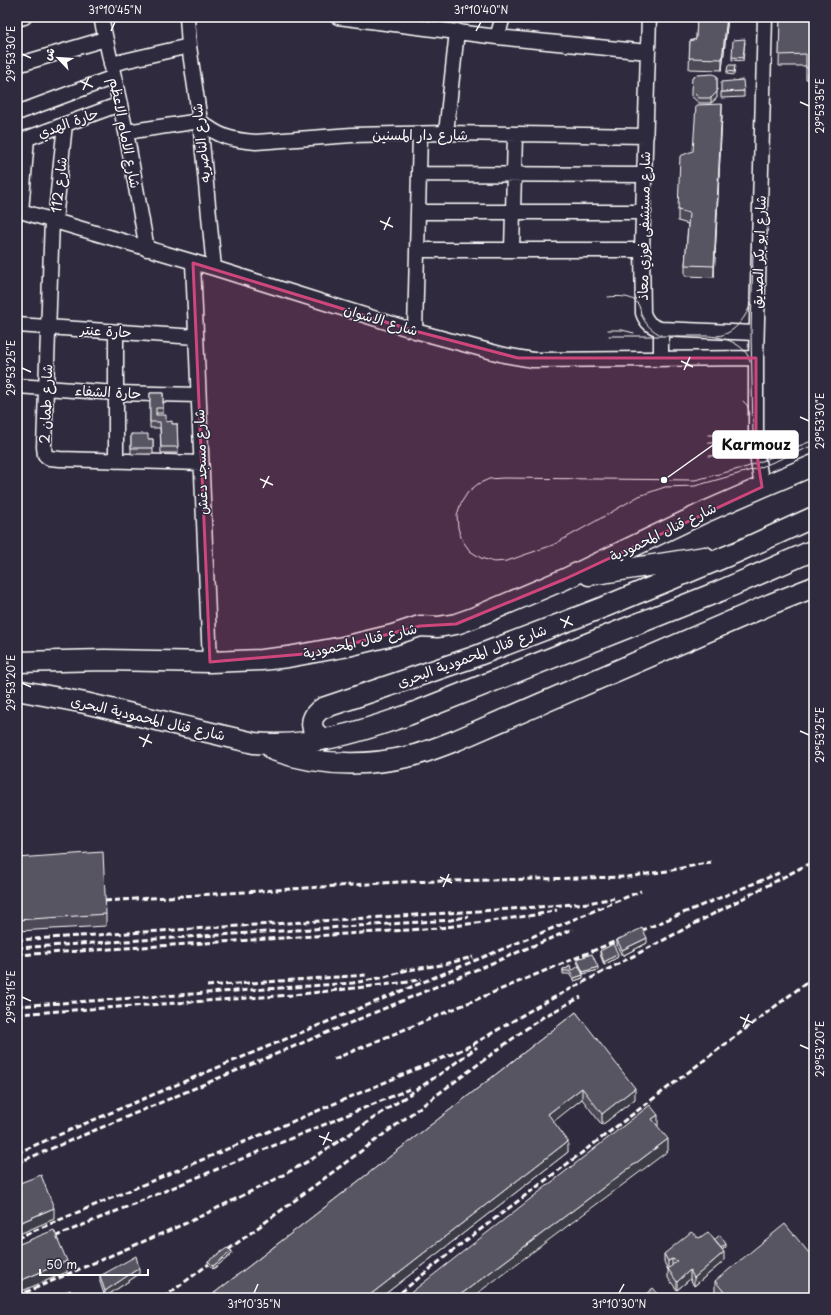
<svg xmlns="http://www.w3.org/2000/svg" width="831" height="1315" viewBox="0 0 831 1315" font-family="'Playpen Sans','Playpen Sans Arabic',sans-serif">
  <rect width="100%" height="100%" fill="#2f2a3d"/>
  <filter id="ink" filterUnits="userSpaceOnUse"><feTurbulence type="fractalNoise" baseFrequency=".025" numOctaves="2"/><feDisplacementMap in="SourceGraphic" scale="8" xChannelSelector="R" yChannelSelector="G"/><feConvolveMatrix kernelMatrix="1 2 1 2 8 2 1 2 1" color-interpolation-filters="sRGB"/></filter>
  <g filter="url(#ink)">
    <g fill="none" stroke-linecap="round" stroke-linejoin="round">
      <g stroke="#fff" stroke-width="17">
        <path id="street" d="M 101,17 L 126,132 L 147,249
          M 187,17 L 189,46 L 200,121 L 214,268
          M 338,17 L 497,37 L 648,52
          M 649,17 L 642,250 L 643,313 C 646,322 651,327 661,329 L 756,333
          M 17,19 L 24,17
          M 497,37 L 503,17
          M 111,64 L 189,46
          M 17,65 L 105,39
          M 17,113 L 114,77
          M 126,132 L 200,121 C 219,137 231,140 256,142 L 352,135 L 446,133 L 646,136
          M 446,133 L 457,31
          M 17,142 L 120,104
          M 419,174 L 645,175
          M 17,210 L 214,268 L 415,331 L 504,355 L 533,360 L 756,358
          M 21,212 L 27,138
          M 418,212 L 644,212
          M 52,220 L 44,447 L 45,455 L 49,458 L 60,459 L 201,463
          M 55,221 L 65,124
          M 418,250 L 642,250
          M 512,250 L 515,135
          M 193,263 L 210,662
          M 17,325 L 196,337
          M 661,329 L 661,359
          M 415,331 L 420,134
          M 116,332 L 116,461
          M 17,386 L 116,393 L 198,395
          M 762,487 L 756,448 L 756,358 L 765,17"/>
      </g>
      <g stroke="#fff" stroke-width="23">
        <path id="secondary" d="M 589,575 L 705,557
          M 17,662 L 105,660 L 210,662 L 261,660 L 288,657 L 343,647 L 393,635 L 420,626 L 438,627 L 456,624 L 473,618 L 565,579 L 705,512 L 762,487 L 814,465
          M 17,690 L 85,703 L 254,743 C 309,748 357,733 408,715 L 720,591 L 814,550
          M 327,739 C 309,735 307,717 323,708 L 471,658 L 604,607 L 737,552 L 814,517
          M 273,750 C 318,766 365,767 411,756 C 427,752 442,746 457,740 L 771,604 L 814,587"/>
      </g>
      <use href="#street" stroke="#2f2a3d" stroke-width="14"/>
      <use href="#secondary" stroke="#2f2a3d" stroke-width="20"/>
      <path stroke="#fff" stroke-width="1" d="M 753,253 L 751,333 L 753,432 C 760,444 772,449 785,452
        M 608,297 C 617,296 634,295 639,306 C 641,310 640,314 643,318 C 647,326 653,331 661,335
        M 608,330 L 622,330 L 634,333
        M 609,336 L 706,336 C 722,336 747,344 750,362
        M 717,336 C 733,335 746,318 751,303
        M 743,401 L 747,405 L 750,414
        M 708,435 L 720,435 L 731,438
        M 814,440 L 747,467 L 695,480 L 503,478 L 489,479 L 478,484 L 468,492 L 461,503 L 457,515 L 458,528 L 462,540 L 470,551 L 481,558 L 494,562 L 507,561 L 553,545 L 596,521 L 639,496 L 665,487 L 695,486 L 759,468 L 814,445
        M 708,443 L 731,443 L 737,441 L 756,448
        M 709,456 L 738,455 L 756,448 L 772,450"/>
      <path stroke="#fff" stroke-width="3" stroke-dasharray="6 3" stroke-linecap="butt" d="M 105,901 L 399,882 L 627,877 L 667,871 L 711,862
        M 17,940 L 511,909 L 588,903 L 614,898
        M 17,948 L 436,921 L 451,920 L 469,916
        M 17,955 L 439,928 L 535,915 L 557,910
        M 401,971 L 441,965 L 473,957
        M 207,986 L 367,975
        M 17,1006 L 353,983 L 385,977 L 407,970
        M 17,1014 L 292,995 L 409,982 L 421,979
        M 334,1059 L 779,873
        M 17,1153 C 224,1063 433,979 641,891
        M 17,1163 L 573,929
        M 17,1238 L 459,1051 L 472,1045 L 538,1006 L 814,861
        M 47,1240 L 412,1088
        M 17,1296 L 191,1221 L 274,1180 L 312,1159 L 443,1072 L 477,1047
        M 163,1298 L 523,1031 L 543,1017 L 581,997
        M 394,1298 L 456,1248 L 814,977"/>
    </g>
    <path fill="#4d4956" stroke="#fff" d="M 560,17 L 600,17 L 600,23 L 560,19 Z
      M 690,17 L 728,17 L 722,70 L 689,69 L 690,41 L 696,39 L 697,19 Z
      M 780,17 L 814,17 L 814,79 L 806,79 L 806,66 L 779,66 Z
      M 745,42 L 743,61 L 732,60 L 732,57 Z
      M 735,65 L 734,75 L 727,74 L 727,71 Z
      M 691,90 L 717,98 L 711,103 L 699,103 L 691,96 Z
      M 744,91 L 744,97 L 721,98 L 721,92 Z
      M 722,115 L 714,277 L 685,276 L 685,265 L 688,224 L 678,221 L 678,210 L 693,151 Z
      M 150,393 L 163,393 L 163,413 L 156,413 L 156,415 L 166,422 L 172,424 L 177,424 L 178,453 L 161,453 L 160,428 L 150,428 Z
      M 131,434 L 148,439 L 153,439 L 153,454 L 131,454 Z
      M 17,858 L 106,914 L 106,926 L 17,931 Z
      M 617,940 L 647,943 L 622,956 L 617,946 Z
      M 600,951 L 618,957 L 604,965 L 600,954 Z
      M 577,959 L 598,970 L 583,974 L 577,962 Z
      M 563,969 L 571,969 L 583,978 L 574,981 L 569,974 L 563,974 Z
      M 576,1012 L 635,1099 L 602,1125 L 582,1099 L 553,1121 L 568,1152 L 380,1298 L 208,1298 Z
      M 699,1238 L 714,1240 L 726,1247 L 722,1250 L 724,1261 L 694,1286 L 690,1279 L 677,1290 L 668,1278 L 668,1270 L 664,1262 L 664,1254 Z
      M 232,1254 L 213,1269 L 208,1264 L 208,1261 Z
      M 139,1274 L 105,1297 L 100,1282 L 100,1276 Z
      M 715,1281 L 814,1298 L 720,1298 L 715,1292 Z"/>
    <path fill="#3e3c46" stroke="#fff" d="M 727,17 L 728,17 L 722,70 L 722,59 Z
      M 717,76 L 717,98 L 711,103 L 711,98 Z
      M 722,104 L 722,115 L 714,277 L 714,266 Z
      M 647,938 L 647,943 L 622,956 L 622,950 Z
      M 618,954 L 618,957 L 604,965 L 604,962 Z
      M 598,967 L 598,970 L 583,974 L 583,972 Z
      M 583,975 L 583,978 L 574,981 L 574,978 Z
      M 582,1088 L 582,1099 L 548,1126 L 548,1114 Z
      M 635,1088 L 635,1099 L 602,1125 L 602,1114 Z
      M 658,1115 L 658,1126 L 652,1131 L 652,1119 Z
      M 668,1139 L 668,1151 L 471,1298 L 456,1298 Z
      M 568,1141 L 568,1152 L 380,1298 L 366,1298 Z
      M 54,1208 L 54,1219 L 17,1235 L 17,1224 Z
      M 726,1244 L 726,1247 L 720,1251 L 720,1248 Z
      M 232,1251 L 232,1254 L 213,1269 L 213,1266 Z
      M 724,1252 L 724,1261 L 694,1286 L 694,1278 Z
      M 672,1259 L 672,1268 L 668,1270 L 668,1261 Z
      M 67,1261 L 67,1272 L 17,1293 L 17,1282 Z
      M 139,1268 L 139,1274 L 105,1297 L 105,1291 Z
      M 690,1270 L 690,1279 L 677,1290 L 677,1282 Z"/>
    <path fill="#595564" stroke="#fff" d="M 697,17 L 727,17 L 722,59 L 689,58 L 690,41 L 696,39 Z
      M 780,17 L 814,17 L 814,67 L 806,68 L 806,54 L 779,55 Z
      M 745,39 L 743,58 L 732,57 L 733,40 Z
      M 728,65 L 735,65 L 734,72 L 727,71 Z
      M 713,74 L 717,76 L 717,92 L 711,98 L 699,98 L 691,90 L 692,78 L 697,75 Z
      M 743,80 L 744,91 L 721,92 L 721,82 Z
      M 722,104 L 714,266 L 685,265 L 689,213 L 678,210 L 680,156 L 693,151 L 696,105 Z
      M 150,393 L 163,393 L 163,408 L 156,408 L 156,415 L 166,415 L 166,422 L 172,421 L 172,424 L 177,424 L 178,447 L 161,447 L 160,422 L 150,422 Z
      M 131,434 L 148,434 L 148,439 L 153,439 L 153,448 L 131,448 Z
      M 103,852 L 106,914 L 17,920 L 17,858 Z
      M 642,928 L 647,938 L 622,950 L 617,940 Z
      M 613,944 L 618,954 L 604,962 L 600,951 Z
      M 592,954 L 598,967 L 583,972 L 577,959 Z
      M 569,965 L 571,966 L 570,969 L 573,970 L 579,966 L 583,975 L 574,978 L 569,971 L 563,971 L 563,969 L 568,968 Z
      M 576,1012 L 635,1088 L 602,1114 L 582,1088 L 548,1114 L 568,1141 L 366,1298 L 208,1298 Z
      M 650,1105 L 658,1115 L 652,1119 L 668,1139 L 456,1298 L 404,1298 Z
      M 41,1175 L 54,1208 L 17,1224 L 17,1184 Z
      M 785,1224 L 814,1259 L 814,1298 L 729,1298 L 715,1281 Z
      M 54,1230 L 67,1261 L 17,1282 L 17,1245 Z
      M 691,1232 L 699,1238 L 708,1232 L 724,1252 L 694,1278 L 690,1270 L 677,1282 L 668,1269 L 677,1261 L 672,1259 L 668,1261 L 664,1254 Z
      M 720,1235 L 726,1244 L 721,1248 L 714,1240 Z
      M 227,1248 L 232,1251 L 213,1266 L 208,1261 Z
      M 136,1256 L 139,1268 L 105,1291 L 100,1276 Z
      M 653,1288 L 662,1298 L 641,1298 Z
      M 70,1290 L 75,1297 L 74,1298 L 58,1298 L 57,1297 Z"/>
  </g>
  <path fill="#ce467c" fill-opacity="0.2" stroke="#ce467c" stroke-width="3" stroke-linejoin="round" d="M 193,263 L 415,331 L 518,358 L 756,358 L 756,448 L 762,487 L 565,579 L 456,624 L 420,626 L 316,653 L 210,662 Z"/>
  <path fill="none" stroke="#fff" stroke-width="1.5" d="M 111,31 L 115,22M 476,31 L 481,22M 22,54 L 31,58M 80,81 L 93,87M 83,90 L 89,77M 800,102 L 809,106M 380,221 L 393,227M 384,230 L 390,217M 681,361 L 693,367M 22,368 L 31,372M 684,370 L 690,357M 800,417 L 809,421M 260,479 L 273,485M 263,488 L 269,476M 560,619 L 573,625M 564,628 L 569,616M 22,683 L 31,687M 800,731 L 809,735M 139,737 L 152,743M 143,747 L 149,734M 440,877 L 452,883M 443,887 L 449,874M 22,997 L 31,1001M 740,1017 L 753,1023M 743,1027 L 749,1014M 800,1045 L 809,1049M 319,1136 L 332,1141M 323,1145 L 329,1132M 254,1293 L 258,1284M 619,1293 L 624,1284"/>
  <g text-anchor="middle" stroke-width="3" stroke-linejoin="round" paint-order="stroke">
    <g font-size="14" fill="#fff" stroke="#2f2a3d">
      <text transform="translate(68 123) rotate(-20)" y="5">حارة الهدي</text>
      <text transform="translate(125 133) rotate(79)" y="5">شارع الامام الاعظم</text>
      <text x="420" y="140">شارع دار المسنين</text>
      <text transform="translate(201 143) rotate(-96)" y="5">شارع الناصريه</text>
      <text transform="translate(59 185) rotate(-84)" y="5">شارع 112</text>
      <text transform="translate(644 226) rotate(-89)" y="5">شارع مستشفى فوزي معاذ</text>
      <text transform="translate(759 252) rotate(-88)" y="5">شارع ابو بكر الصديق</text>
      <text transform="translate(381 320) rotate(17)" y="5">شارع الاشوان</text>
      <text transform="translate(106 331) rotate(4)" y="5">حارة عنتر</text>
      <text transform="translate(108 392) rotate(3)" y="5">حارة الشفاء</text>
      <text transform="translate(46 404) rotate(-88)" y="5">شارع طمان 2</text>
      <text transform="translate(201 462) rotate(-92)" y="5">شارع مسجد دغش</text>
      <text transform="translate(663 532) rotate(-26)" y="5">شارع قنال المحمودية</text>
      <text transform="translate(360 641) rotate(-13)" y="5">شارع قنال المحمودية</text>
      <text transform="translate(472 656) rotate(-20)" y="5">شارع قنال المحمودية البحرى</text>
      <text transform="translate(148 718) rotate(13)" y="5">شارع قنال المحمودية البحرى</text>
    </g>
  </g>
  <path fill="none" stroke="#fff" stroke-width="1.5" d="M664 480L713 445"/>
  <circle fill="#fff" stroke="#2f2a3d" stroke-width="1.5" cx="664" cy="480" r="4"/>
  <rect fill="#fff" stroke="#fff" stroke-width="1.5" x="713" y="431" width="85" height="27" rx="4"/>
  <g font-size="15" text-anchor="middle" font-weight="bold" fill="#111">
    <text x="756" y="450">Karmouz</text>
  </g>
  <rect width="831" height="1315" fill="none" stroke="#2f2a3d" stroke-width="44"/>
  <g transform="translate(58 58) rotate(295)" stroke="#2f2a3d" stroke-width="3" paint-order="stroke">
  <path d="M0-3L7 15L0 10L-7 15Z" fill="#ffffff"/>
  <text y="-6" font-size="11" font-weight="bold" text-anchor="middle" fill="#ffffff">ش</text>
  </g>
  <path d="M40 1269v6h108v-6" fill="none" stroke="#ffffff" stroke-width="2"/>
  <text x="46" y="1269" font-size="12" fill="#ffffff" stroke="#2f2a3d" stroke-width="3" paint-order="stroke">50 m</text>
  <rect x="22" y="22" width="787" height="1271" fill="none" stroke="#fff" stroke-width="1.5"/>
  <g font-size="10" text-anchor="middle" fill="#fff">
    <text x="115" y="14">31°10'45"N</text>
    <text x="481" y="14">31°10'40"N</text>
    <text transform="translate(11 54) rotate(-90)" y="4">29°53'30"E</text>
    <text transform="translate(820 106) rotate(-90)" y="4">29°53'35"E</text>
    <text transform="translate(11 368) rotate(-90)" y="4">29°53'25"E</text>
    <text transform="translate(820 421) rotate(-90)" y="4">29°53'30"E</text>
    <text transform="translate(11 683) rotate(-90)" y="4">29°53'20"E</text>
    <text transform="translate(820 735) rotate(-90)" y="4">29°53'25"E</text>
    <text transform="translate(11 997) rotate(-90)" y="4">29°53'15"E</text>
    <text transform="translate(820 1049) rotate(-90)" y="4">29°53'20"E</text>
    <text x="254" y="1308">31°10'35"N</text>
    <text x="619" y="1308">31°10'30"N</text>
  </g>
</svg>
